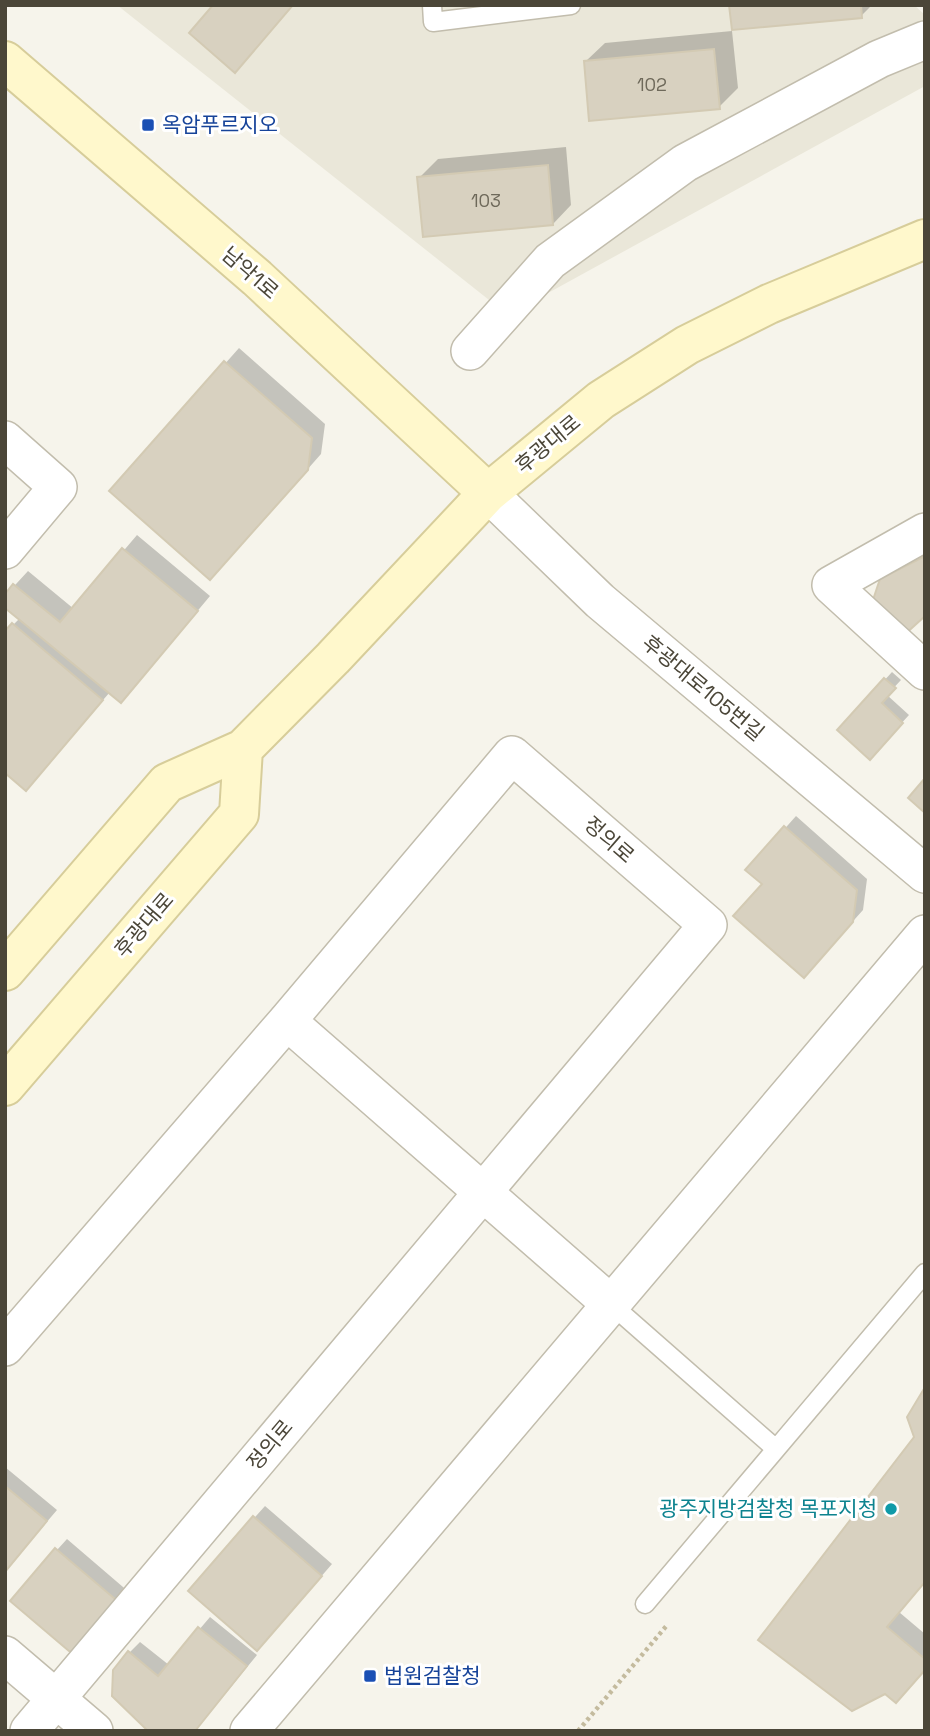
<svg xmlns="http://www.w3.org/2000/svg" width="930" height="1736" viewBox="0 0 930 1736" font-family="'Space Grotesk','Noto Sans KR',sans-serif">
  <rect width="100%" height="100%" fill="#f6f4eb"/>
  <path fill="#eae7d9" d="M 117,5 L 914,5 L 925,15 L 925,86 L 508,315 Z"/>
  <path fill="#0003" d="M 731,5 L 872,5 L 861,16 Z
    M 732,31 L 738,88 L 719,107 L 586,61 L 605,43 Z
    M 566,147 L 571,205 L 553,224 L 419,178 L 438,159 Z
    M 239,348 L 325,424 L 321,454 L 224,564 L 112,491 Z
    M 137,535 L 210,596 L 134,687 L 121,701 L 110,692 L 26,789 L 13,625 L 20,618 L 5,596 L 28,571 L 74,609 Z
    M 925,554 L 925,614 L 882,580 L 889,573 Z
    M 892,672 L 901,680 L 887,695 L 909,715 L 877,750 L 839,730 Z
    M 796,816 L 867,879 L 863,910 L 814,965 L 764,884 L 748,870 Z
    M 916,1437 L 899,1612 L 925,1634 L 925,1670 L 852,1709 Z
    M 5,1467 L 57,1510 L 5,1571 Z
    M 265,1506 L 332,1564 L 268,1638 L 190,1590 Z
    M 67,1539 L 137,1599 L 102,1640 L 57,1550 Z
    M 210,1617 L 257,1655 L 195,1731 L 129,1653 L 140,1642 L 169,1665 Z"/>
  <path fill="#d8d1c0" stroke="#d3cab3" stroke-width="2" d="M 213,5 L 293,5 L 235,73 L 189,33 Z
    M 729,5 L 861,5 L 862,18 L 732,30 Z
    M 714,49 L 720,109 L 589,121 L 584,61 Z
    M 548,165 L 553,225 L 423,237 L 417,177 Z
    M 224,361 L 312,438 L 308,470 L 210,580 L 109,491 Z
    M 122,548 L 198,611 L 121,703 L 5,608 L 5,594 L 13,584 L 60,622 Z
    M 925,556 L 925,616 L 903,636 L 872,603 L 880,579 Z
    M 12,623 L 103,700 L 26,791 L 5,773 L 5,631 Z
    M 884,678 L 896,688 L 882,703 L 903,723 L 870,760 L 837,730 Z
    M 925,778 L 925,813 L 908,798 Z
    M 784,826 L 857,890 L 853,922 L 804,978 L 733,916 L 762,884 L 745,870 Z
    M 925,1387 L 925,1582 L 887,1627 L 925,1659 L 925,1670 L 896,1703 L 885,1694 L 852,1711 L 758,1640 L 914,1437 L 907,1417 Z
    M 5,1486 L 47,1521 L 5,1572 Z
    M 253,1516 L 322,1576 L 257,1651 L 188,1591 Z
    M 55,1548 L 128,1610 L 92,1652 L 69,1651 L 10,1601 Z
    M 198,1627 L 247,1666 L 195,1731 L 148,1731 L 112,1696 L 113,1670 L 128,1651 L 158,1676 Z"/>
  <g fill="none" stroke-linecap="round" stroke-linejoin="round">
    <g stroke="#c2bdad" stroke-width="21">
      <path id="lane" d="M 432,5 L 433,22 L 571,5
        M 612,1305 L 776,1449
        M 645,1604 L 925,1273"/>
    </g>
    <g stroke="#c2bdad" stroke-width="40">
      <path id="street" d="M 470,351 L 550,261 L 685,163 L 879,59 L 925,40
        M 5,440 L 58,487 L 5,550
        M 488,493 L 600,601 L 925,874
        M 925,532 L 831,585 L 925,671
        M 287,1021 L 612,1305
        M 5,1347 L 287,1021 L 512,755 L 708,925 L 29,1731
        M 5,1655 L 94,1731
        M 249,1731 L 925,934"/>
    </g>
    <g stroke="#d7cd9a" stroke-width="42">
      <path id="secondary" d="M 5,61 L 257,278 L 488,493
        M 5,971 L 167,783 L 243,749 L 333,658 L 488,493 L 601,400 L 687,345 L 769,304 L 925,239
        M 5,1086 L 239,814 L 243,749"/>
    </g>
    <path stroke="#c4bb9e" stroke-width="4.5" stroke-dasharray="3.5 3.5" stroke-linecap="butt" d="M 578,1731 L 668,1624"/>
    <use href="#lane" stroke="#fff" stroke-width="18"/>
    <use href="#street" stroke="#fff" stroke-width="37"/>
    <use href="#secondary" stroke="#fff8cc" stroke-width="38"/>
  </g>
  <g fill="#1a4fb4" stroke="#fff" stroke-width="2.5">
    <rect x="141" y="118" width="14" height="14" rx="3.5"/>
    <rect x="363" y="1669" width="14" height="14" rx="3.5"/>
  </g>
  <circle fill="#0f9aa8" stroke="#fff" stroke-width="2.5" cx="891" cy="1509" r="7"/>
  <g text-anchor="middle" stroke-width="6" stroke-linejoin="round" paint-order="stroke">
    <g font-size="18" fill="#6e695a">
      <text x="652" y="91">102</text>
      <text x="486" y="207">103</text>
    </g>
    <g font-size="21" fill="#164399" stroke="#fff" text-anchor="start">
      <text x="162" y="132">옥암푸르지오</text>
      <text x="384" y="1683">법원검찰청</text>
    </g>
    <g font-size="21" fill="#4b4638" stroke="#fff">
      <text transform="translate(250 273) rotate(41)" y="7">남악1로</text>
      <text transform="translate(548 444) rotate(-40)" y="7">후광대로</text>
      <text transform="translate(703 688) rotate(40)" y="7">후광대로105번길</text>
      <text transform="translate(609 840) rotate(41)" y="7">정의로</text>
      <text transform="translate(144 925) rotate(-49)" y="7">후광대로</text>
      <text transform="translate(270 1445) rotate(-50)" y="7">정의로</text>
    </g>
    <g font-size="21" fill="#0d838f" stroke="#fff" text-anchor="end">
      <text x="877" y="1516">광주지방검찰청 목포지청</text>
    </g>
  </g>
  <rect width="930" height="1736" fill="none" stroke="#4b4638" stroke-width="14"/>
</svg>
